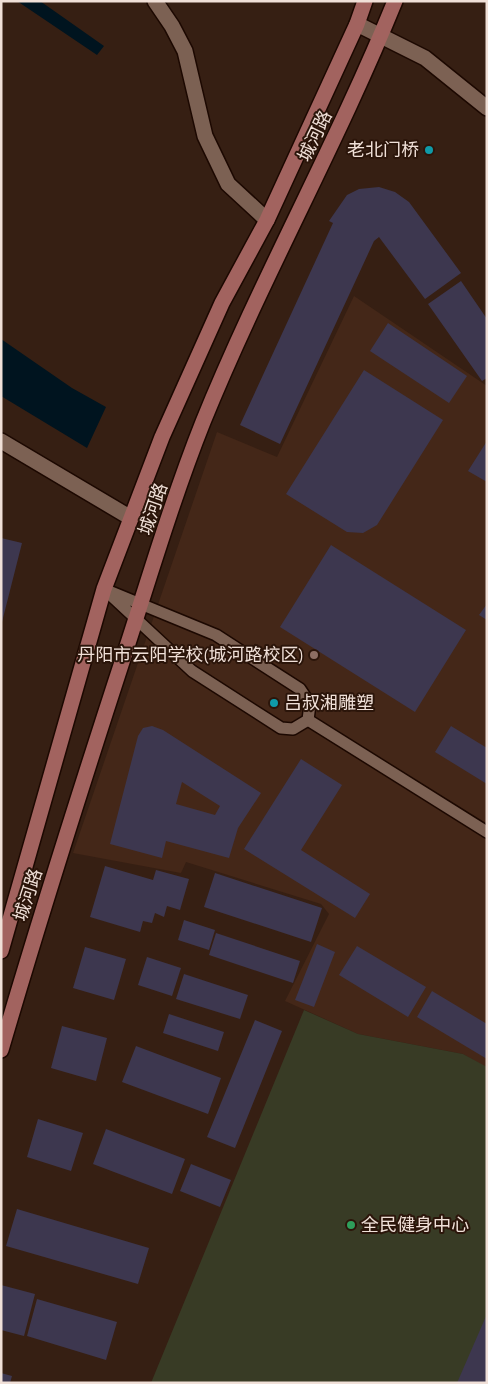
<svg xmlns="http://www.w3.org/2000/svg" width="488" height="1384" viewBox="0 0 488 1384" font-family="'Alegreya Sans','Noto Sans SC',sans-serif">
  <rect width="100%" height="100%" fill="#361f13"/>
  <path fill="#442718" d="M 354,296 L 487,386 L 487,1068 L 463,1054 L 358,1034 L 285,1001 L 329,914 L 321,904 L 186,862 L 181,873 L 73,853 L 217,432 L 277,457 Z"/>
  <path fill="#383b25" d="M 304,1010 L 358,1034 L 463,1054 L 487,1067 L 487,1383 L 151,1383 Z"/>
  <path fill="#00141f" d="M 17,1 L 40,1 L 104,46 L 97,55 Z
    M 1,339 L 72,388 L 106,407 L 87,448 L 1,396 Z"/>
  <path fill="#3d374f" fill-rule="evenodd" d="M 379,187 L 395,192 L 409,202 L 461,273 L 425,299 L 379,237 L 374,241 L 280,444 L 240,425 L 333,223 L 329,221 L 347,195 L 359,189 Z
    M 461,281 L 487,319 L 487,378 L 482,381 L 428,304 Z
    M 388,323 L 467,376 L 449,403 L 370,351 Z
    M 364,370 L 443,420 L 377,525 L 363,533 L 347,532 L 286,494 Z
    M 487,441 L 487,482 L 468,471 Z
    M 1,538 L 22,543 L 2,622 L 1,622 Z
    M 331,545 L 466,630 L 415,712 L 280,627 Z
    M 487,604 L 487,620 L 479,615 Z
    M 152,726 L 163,730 L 261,793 L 238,828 L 229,858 L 166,841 L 162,858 L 110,844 L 138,736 L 143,728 ZM 182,782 L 220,806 L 215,815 L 176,804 Z
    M 451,726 L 487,748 L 487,784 L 435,752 Z
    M 301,759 L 342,785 L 301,850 L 370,894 L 355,918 L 244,849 Z
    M 105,866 L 153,880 L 156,870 L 189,879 L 180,910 L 167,906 L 164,917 L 155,913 L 152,923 L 143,921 L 140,932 L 90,917 Z
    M 215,873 L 322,908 L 311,942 L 204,907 Z
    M 184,920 L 215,930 L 209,950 L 178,940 Z
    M 216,933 L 300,961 L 293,983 L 209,955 Z
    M 317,944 L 335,952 L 314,1007 L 295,1000 Z
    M 357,946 L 426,987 L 408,1017 L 339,975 Z
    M 85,947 L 126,959 L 114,1000 L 73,988 Z
    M 147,957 L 181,968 L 172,996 L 138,985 Z
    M 184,974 L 248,995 L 240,1019 L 176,999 Z
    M 432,991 L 487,1024 L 487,1059 L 417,1017 Z
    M 169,1014 L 224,1032 L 218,1051 L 163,1033 Z
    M 255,1020 L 282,1031 L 235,1148 L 207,1137 Z
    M 62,1026 L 107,1038 L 96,1081 L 51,1068 Z
    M 136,1046 L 221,1078 L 208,1114 L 122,1082 Z
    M 38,1119 L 83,1133 L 71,1171 L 27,1157 Z
    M 106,1129 L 185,1159 L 172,1194 L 93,1164 Z
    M 191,1164 L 231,1180 L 220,1207 L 180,1191 Z
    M 17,1209 L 149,1248 L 138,1284 L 6,1246 Z
    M 1,1285 L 35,1294 L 24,1336 L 1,1330 Z
    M 37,1299 L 117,1322 L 106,1360 L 27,1336 Z
    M 487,1314 L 487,1383 L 457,1383 Z
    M 1,1373 L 12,1376 L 10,1383 L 1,1383 Z"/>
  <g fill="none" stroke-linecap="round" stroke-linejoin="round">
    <g stroke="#1c0801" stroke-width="14">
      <path id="service" d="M 104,589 L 216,635 L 300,689 L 310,704 L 308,720 L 293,729 L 281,728 L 192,671 Z
        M 308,720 L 487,832"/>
    </g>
    <g stroke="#1c0801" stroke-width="18">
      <path id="minor" d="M 155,1 L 172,26 L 185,51 L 205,136 L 228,184 L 267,220
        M 357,24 L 425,58 L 487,108"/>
    </g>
    <g stroke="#1c0801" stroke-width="18">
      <path id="tertiary" d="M 1,441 L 131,518"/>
    </g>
    <g stroke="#1c0801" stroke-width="18">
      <path id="secondary" d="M 1,951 L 104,589 L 162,437 L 222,303 L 267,220 L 357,24 L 365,1
        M 1,1050 C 39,920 80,791 122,662 C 148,582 172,500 203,422 C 261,279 337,144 395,1"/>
    </g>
    <use href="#service" stroke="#7c6153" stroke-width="11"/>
    <use href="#minor" stroke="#7c6153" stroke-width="15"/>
    <use href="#tertiary" stroke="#7c6153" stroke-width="15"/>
    <use href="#secondary" stroke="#a2635f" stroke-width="15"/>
  </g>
  <g fill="#0f9aa8" stroke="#2b150a" stroke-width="2">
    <circle cx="429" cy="150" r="5"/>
    <circle cx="274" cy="703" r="5"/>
  </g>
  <circle fill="#8d6e63" stroke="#2b150a" stroke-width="2" cx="314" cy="655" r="5"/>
  <circle fill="#2e9e5b" stroke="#2b150a" stroke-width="2" cx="351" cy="1225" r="5"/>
  <g text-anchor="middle" stroke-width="4" stroke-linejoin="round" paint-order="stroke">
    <g font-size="18" fill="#f0e0d8" stroke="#2b150a">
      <text transform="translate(315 136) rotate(-64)" y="6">城河路</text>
      <text transform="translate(153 509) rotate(-71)" y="6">城河路</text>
      <text transform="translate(28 895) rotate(-72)" y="6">城河路</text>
    </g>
    <g font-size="18" fill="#f0e0d8" stroke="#2b150a" text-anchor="end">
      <text x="419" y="156">老北门桥</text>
      <text x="304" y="661">丹阳市云阳学校(城河路校区)</text>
      <text x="284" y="709" text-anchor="start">吕叔湘雕塑</text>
      <text x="361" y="1231" text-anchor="start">全民健身中心</text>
    </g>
  </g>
  <rect width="488" height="1384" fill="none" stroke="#f0e0d8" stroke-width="5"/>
</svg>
